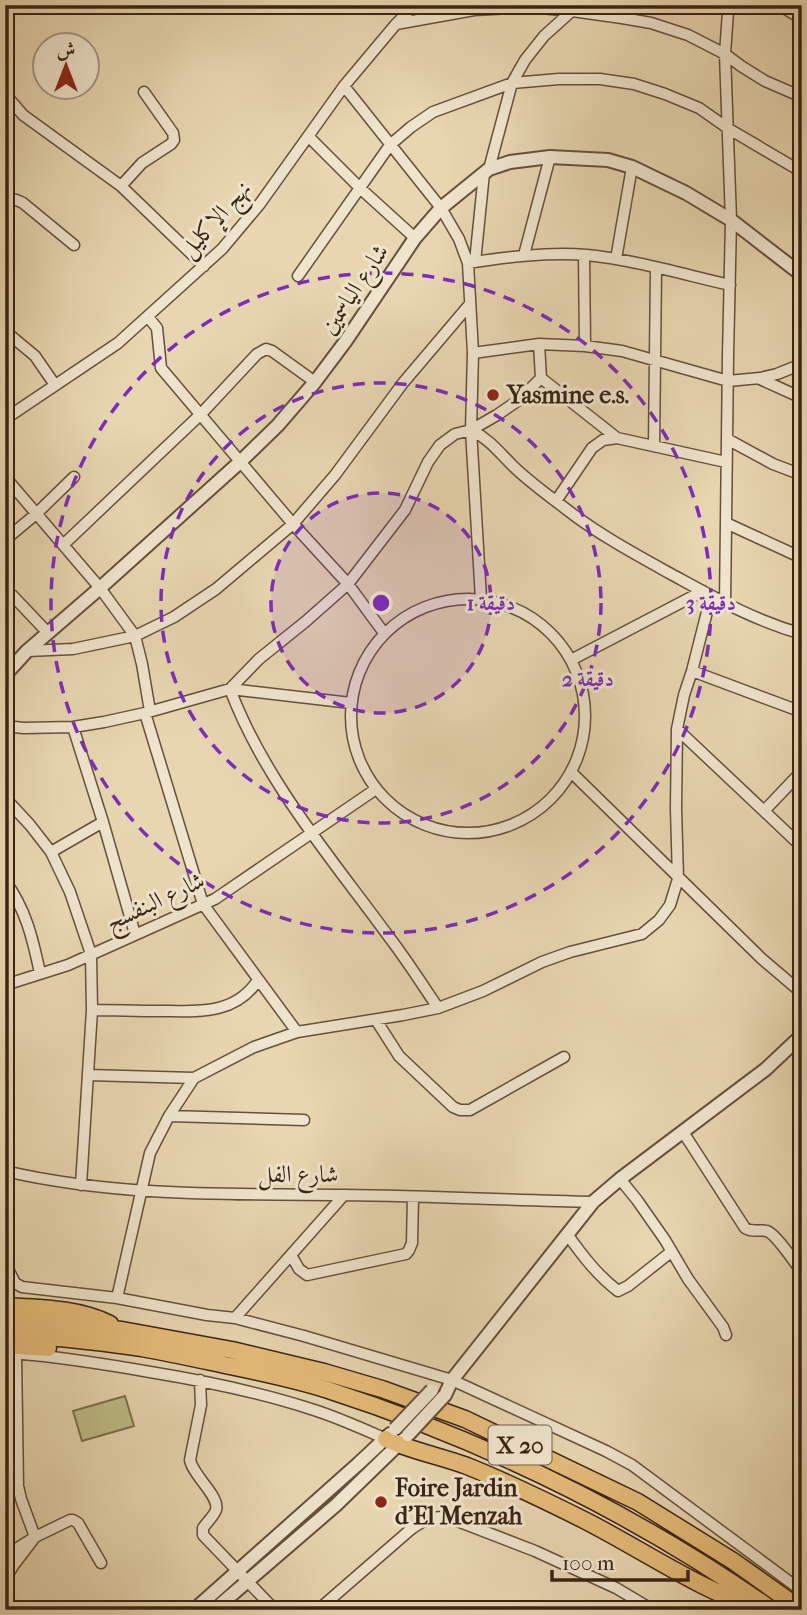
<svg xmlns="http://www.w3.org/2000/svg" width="807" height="1615" viewBox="0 0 807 1615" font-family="'IM FELL French Canon',Amiri,serif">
  <rect width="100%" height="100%" fill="#e7d6b0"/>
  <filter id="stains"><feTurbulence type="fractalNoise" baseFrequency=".00286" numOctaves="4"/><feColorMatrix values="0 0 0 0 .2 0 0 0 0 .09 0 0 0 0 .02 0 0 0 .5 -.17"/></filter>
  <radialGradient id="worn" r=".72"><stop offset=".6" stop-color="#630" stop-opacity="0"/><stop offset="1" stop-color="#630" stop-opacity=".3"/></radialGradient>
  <path fill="#bdbc86" stroke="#7c704d" stroke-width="2" d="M125,1396L134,1426L82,1441L73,1411Z"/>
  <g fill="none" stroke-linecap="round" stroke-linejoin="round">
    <g stroke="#65503b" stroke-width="13">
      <path id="minor" d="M779,5L802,19
        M396,24L474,10L530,7L572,11L622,18L651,23L688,35L725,54L741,66L765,81L802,97
        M344,86L441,208L459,239L468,263L473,353L471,430L481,599
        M5,94L23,115L121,186L204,266
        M309,137L361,189L415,238
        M489,169L512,83L525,60L544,36L575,8
        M121,186L142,163L171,144L174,140L173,133L144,92
        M5,201C11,197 17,200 23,203L74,245
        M524,255L550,157
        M584,255L585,346
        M616,259L632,167
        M475,262L484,173
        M468,263C507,257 547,252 587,255C635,260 682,274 730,285
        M298,276L390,145L411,127L433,112L512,83L559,79H600L634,84L665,94L699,108L729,129L802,172
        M148,317L157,328L161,368L293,524L348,584L384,633
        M5,331L35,356L55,385
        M539,344L541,378L617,438
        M473,353L539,344L585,346L622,351L728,381L760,378L777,374L802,364
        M760,379L802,398
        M5,419L118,343L222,249L259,205L344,86L396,24L415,5
        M471,430C489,439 498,451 512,465C528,481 548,495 566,509C598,534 635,554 671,574C715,598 753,620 802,634
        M727,439L773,464L802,475
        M654,446L656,268
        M5,477L100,588L135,636L142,664L150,711
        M556,501L592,448L603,440L617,438L726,462
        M726,523L802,558
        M5,540L36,514L74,477
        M63,545L201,414L257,354L266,349L272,351L315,382
        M12,595L48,633
        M351 716a117 117 0 1 1 234 0a117 117 0 1 1-234 0Z
        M725,605L728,356L731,220L725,54L728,12L730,5
        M27,651L73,649L135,636L174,617L216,589L293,524L335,475L403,383L470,304
        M571,660L703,591
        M692,671L802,712
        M230,689L259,659L305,622L348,584L405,510L428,462L440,445L455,434L471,430L497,415L519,400L541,378
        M145,713L203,904L297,1032
        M5,726L24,728L73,727L104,722L145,713L230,689L351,703
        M73,727L103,822L135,934
        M677,729L764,811L802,771
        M571,772L762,959L802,993
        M5,798L30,825L51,852L70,892L91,954L92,1010L81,1185
        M764,811L802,847
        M51,852L103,822
        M5,881C26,909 33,940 40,973
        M5,985L68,965L215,899L376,789
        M438,1008L483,991L542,962L570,952L642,934L659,920L670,905L678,879L676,808L677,729L684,695L692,671L711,596
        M92,1010C114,1010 136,1011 158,1011C196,1011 235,1016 258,980
        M376,1020L399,1056L453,1107L460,1110H470L564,1057
        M88,1075L194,1078
        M169,1116L304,1120
        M683,1132L745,1228C753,1233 758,1229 767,1231C776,1234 795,1263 802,1272
        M5,1171C117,1197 230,1194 344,1195C427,1196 510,1200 593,1202
        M620,1179L637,1200L665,1240L688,1279L723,1327L726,1335
        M567,1234C582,1255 597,1275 618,1291L628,1286L671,1252
        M291,1255L299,1269L307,1275L406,1254L409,1250L412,1243L413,1197
        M5,1263L15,1283L22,1287L117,1298L207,1315L235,1318L304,1336L452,1380L606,1451L632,1465L802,1591
        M117,1298L150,1153L169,1116L194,1078L254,1047L297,1032L403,1015L438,1008C422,984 406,959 389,937C332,859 264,780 230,689
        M235,1318L344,1195
        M13,1353C59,1357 105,1364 150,1372C205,1381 259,1392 311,1409C337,1417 361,1428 386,1439
        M200,1380L201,1405L190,1460C193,1476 220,1496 216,1510C214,1516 207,1522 203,1528V1535L275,1610
        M5,1556L35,1537L21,1499L18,1486L16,1353
        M5,1580L13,1566L35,1537L70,1520H73L78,1523L101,1563
        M318,1610L410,1530C422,1521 432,1516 447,1517L535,1551L616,1588L653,1610"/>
    </g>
    <g stroke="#65503b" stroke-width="16">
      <path id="tertiary" d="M5,675L27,651L100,588L240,462L278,425L315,382L345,342L415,238L441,208L489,169L510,162L550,157L608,160L632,167L686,193L731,220L802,275
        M445,1395L452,1380L593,1202L620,1179L766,1069L802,1035
        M194,1610L358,1464L390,1434
        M214,1610L336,1505L404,1439"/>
    </g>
    <g stroke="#3a2414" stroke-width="19">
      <path id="trunk" d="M5,1306C40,1308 79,1308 110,1324
        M5,1319L122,1330L232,1350L324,1372L382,1389L465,1419L638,1502L733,1561L802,1610
        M5,1333C51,1337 97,1341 142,1348C170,1353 197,1359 225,1365C259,1372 294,1379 328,1390C485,1441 637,1515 772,1610
        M5,1345L48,1348
        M386,1439C412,1451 440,1456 467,1466C507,1482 546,1501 584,1520C643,1550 698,1589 761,1610"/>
    </g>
    <use href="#minor" stroke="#efe4cc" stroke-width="10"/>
    <use href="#tertiary" stroke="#efe4cc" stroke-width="12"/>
    <use href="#trunk" stroke="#e4bb78" stroke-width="16"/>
    <g stroke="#65503b" stroke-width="16" stroke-linecap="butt">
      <path id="tertiary-bridge" d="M395,1429L432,1390
        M408,1435L445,1395"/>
    </g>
    <use href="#tertiary-bridge" stroke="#efe4cc" stroke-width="12"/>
  </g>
  <circle cx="381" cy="603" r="110" fill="#7b2cbf" fill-opacity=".12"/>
  <g fill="none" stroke="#7b2cbf" stroke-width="3.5" stroke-dasharray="12 9">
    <circle cx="381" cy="603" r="110"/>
    <circle cx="381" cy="603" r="220"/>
    <circle cx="381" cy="603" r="330"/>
  </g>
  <g fill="#8f2418" stroke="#efe4cc" stroke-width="2.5">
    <circle cx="493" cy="395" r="7"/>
    <circle cx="381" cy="1502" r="7"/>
  </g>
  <g text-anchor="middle" stroke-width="6" stroke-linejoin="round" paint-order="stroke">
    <rect fill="#efe4cc" stroke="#705e4b" stroke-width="2" x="488.5" y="1425.5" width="63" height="39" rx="5"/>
    <g font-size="23" font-weight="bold" fill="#3a2414">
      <text x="520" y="1453">X 20</text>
    </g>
    <g font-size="24" fill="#3a2414" stroke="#efe4cc">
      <text transform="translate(215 219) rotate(-48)" y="8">نهج الإكليل</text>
      <text transform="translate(354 289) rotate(-56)" y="8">شارع الياسمين</text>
      <text transform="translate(155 901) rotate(-25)" y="8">شارع البنفسج</text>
      <text x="298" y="1182">شارع الفل</text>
    </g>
    <g font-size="24" font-weight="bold" fill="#3a2414" stroke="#efe4cc" text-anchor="start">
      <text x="507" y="403">Yasmine e.s.</text>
      <text x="395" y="1496">Foire Jardin<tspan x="395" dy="28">d'El Menzah</tspan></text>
    </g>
  </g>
  <circle cx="381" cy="603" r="10" fill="#7b2cbf" stroke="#efe4cc" stroke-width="3.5"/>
  <g font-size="21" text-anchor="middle" font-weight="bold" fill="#7b2cbf" stroke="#efe4cc" stroke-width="6" stroke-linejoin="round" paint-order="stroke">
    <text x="491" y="610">1 دقيقة</text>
    <text x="711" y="610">3 دقيقة</text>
    <text x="588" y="686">2 دقيقة</text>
  </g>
  <rect width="807" height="1615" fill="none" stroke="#e7d6b0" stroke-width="28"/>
  <rect x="7" y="7" width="793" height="1601" fill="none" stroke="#3a2414" stroke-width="3.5"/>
  <rect x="14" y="14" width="779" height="1587" fill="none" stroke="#3a2414" stroke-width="2"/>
  <g transform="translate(66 66)"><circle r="33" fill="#efe4cc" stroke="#a79782" stroke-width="2"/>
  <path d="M0-5L12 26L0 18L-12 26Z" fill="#8f2418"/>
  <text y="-10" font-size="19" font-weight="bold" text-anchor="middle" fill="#3a2414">ش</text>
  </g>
  <path d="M552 1570v10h136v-10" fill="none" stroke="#3a2414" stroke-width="3.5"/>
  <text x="562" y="1570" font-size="21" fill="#3a2414" stroke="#efe4cc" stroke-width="5" paint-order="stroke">100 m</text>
  <rect width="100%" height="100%" filter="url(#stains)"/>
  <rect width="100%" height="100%" fill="url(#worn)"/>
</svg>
